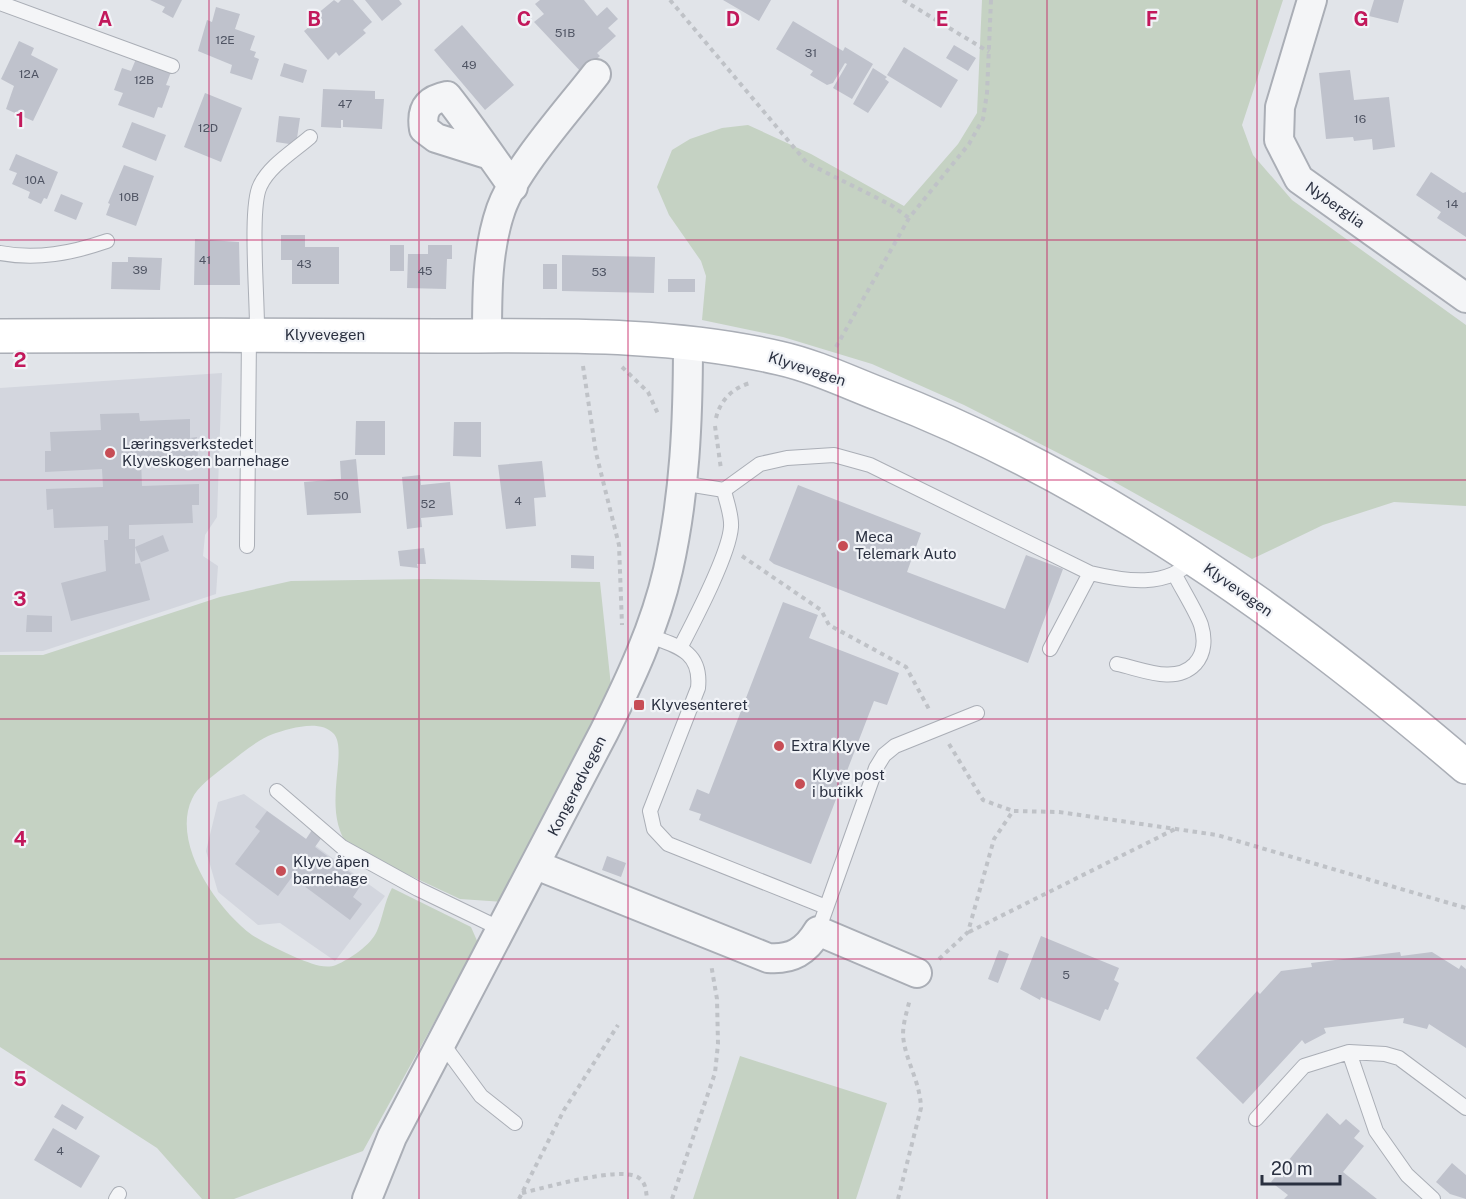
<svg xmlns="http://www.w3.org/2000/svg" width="1466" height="1199" viewBox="0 0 1466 1199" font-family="'Public Sans',sans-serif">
  <rect width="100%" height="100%" fill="#e1e4e9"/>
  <path fill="#d3d6de" d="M222,373L217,517L205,535L203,556L218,566L216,594L43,651L0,652V388Z
    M244,794L385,896L335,961L280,923L258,925L218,892L206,851L218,802Z"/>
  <path fill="#c5d2c3" d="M982,0H1283L1242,125L1253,155L1292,200L1466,325V506L1394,502L1323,525L1252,559L1111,480L964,405L872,364L783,337L702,320L706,276L701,261L669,215L657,187L672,150L690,139L722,128L748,125L811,154L904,206L958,144L977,113Z
    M428,579L600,582L611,686L504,902L460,899L349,847C320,810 349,753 334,734C320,718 288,729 273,734C255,741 239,756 224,767C214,775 197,787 192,799C171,843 217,909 252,935C266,944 282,951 297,958C308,962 324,970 336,965C350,959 371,945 377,931C383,917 384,903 392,888L471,927L478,943L363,1151L234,1199H202L157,1148L0,1047V655H43L220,597L291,581Z
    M740,1056L887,1103L856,1199H693Z"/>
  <path fill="#bfc2cc" d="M150,0H182L173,18L162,12L165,7Z
    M334,0L338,3L341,0H353L372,22L363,30L366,33L339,56L336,52L328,60L304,31L314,23L311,19Z
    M365,0H399L402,4L382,21Z
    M540,0H584L597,16L607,7L618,19L608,28L616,36L597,53L600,56L582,73L534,22L544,14L535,4Z
    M723,0H771L759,21Z
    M1374,0H1404L1398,23L1369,16Z
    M216,7L240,14L235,29L255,36L250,50L256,52L254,57L259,59L252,80L230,73L232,65L198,51L207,20L212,22Z
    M793,21L843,51L845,47L873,64L852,99L833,88L847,64L845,63L833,83L827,85L810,75L813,71L776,49Z
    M462,25L514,85L485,110L434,50Z
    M19,41L34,48L31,55L58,69L33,121L6,109L14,86L1,79Z
    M954,45L976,58L968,71L946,58Z
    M904,47L958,80L941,108L887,75Z
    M136,59L171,72L166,85L170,86L162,108L158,107L154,118L118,105L123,93L114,90L122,68L131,71Z
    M284,63L307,70L303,83L280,76Z
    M873,68L887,77L885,79L889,82L868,113L853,104Z
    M1350,70L1354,100L1389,97L1395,147L1373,150L1372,139L1354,141L1353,137L1326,139L1319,73Z
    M323,89L375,91V99H384L382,129L343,127V120H341V128L321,127Z
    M205,93L242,108L221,162L184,147Z
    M279,116L300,118L296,145L276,142Z
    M132,122L166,135L156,161L122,147Z
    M16,154L58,172L47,199L44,198L41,204L28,198L30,192L12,184L17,173L9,170Z
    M124,165L154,176L136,226L106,215L110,204L108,203Z
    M1431,172L1463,193L1466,192V237L1437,218L1441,212L1416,195Z
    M61,194L83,203L76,220L54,211Z
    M281,235H305V247H339V284H292V260H281Z
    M195,239L239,242L240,285H194Z
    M390,245H404V271H390Z
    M428,245H452V259H447L446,289L407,288L408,254H428Z
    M562,255L655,257L654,293L562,291Z
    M128,257L162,258L160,290L111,289L112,262H128Z
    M543,264H557V289H543Z
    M668,279H695V292H668Z
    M139,413L140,421L190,419V438L197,437L198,458L141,460L142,486L199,484V505H192L193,523L129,525V539H135V564L140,563L150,600L71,621L61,583L106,571L104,540H108V526L54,528L53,509L47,510L46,489L103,487L102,469L45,472V451H51L50,432L101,430L100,414Z
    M356,421H385V455H355Z
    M454,422H481V457L453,456Z
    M356,459L361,513L307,515L304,482L341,479L340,461Z
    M542,461L546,497L534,498L536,526L506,529L498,465Z
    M420,475L421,485L450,482L453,515L421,518L422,527L407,529L402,477Z
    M798,485L921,533L907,572L1005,609L1026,555L1063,569L1028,663L774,564L769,560Z
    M163,535L169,551L141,562L135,547Z
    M424,548L426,564H417L418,568L400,566L398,551Z
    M571,555L594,556V569L571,568Z
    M783,602L818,615L809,638L899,673L887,705L874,701L811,864L699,820L701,814L689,810L697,789L709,794Z
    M27,615L52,616V632H26Z
    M267,811L306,839L312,830L322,837L315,847L363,882L353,897L362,904L350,920L292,877L278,896L235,864L260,831L255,827Z
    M607,856L626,863L621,877L602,870Z
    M1041,936L1119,968L1114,980L1119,983L1108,1010L1105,1009L1100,1021L1041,997L1040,1000L1020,989Z
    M999,950L1009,954L998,983L988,979Z
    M1400,952L1401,956L1432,952L1459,969L1461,965L1466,969V1048L1429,1024L1427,1029L1403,1023L1404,1018L1324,1028L1326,1033L1305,1044L1302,1040L1243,1104L1196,1058L1257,991L1260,994L1281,971L1312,967L1311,963Z
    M62,1104L84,1117L76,1130L54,1117Z
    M1327,1113L1340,1125L1346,1119L1360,1131L1354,1138L1364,1146L1343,1172L1377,1199H1284L1288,1195L1271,1182Z
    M53,1128L100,1156L81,1188L34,1160Z
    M1452,1163L1466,1175V1199L1450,1194L1436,1182Z"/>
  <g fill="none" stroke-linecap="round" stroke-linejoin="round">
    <g stroke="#aaaeb6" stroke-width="16">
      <path id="lane" d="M0,3L172,66
        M0,253C37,260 72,253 107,241
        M257,335C258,304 249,208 260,186C269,166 294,151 310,137
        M681,483L724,490L760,464L787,458L834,455L870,465L1090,573C1124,581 1168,589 1193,559
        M247,546L249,335
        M647,635C677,646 702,651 698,688L650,811L654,829L668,844L826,907
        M680,648C694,621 729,555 731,527C732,515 726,501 724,490
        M1050,649L1090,573
        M1117,664C1142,669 1175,685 1195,664C1205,653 1205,638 1201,625C1197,613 1182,589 1175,575
        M277,791L342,847L418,889L503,930
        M818,931L876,768L884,755L895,746L977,713
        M442,1043L481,1096L515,1123
        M1349,1052L1376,1131L1407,1175L1433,1199
        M1256,1119L1304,1066L1349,1052L1385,1054L1399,1058L1466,1108
        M116,1199L119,1194"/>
    </g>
    <g stroke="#aaaeb6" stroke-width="32">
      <path id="street" d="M1312,0L1280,107L1279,140L1299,179L1466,298
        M490,155L436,138L424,129C421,110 427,100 447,96C470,125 491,156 513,187
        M487,336C487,294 487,249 501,209C515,169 569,109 596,74
        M536,865L768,958C792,960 806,951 818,931L917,973
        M367,1199L392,1137L604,732C630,680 655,627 668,570C685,495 688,420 688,343"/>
    </g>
    <g stroke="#aaaeb6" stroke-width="36">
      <path id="secondary" d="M0,336C146,335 292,335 438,336C552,336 668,332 779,358C815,366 850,383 884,396C1099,479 1292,618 1466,767"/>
    </g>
    <path stroke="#bfc2c7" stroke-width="4" stroke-dasharray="4.5 4.5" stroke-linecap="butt" d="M670,0L807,163L891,205L909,218
      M903,0L989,52
      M836,347L909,218L969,144L983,119L987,93L991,0
      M583,366L596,453L619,545L622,625
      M622,367L648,392L659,416
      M716,418C720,401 732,388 750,383
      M715,426L721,469
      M742,556L821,610L829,625L906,667L930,711
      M949,744L983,800L1013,811
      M969,932L1175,829
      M939,959L968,932L994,839L1013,811L1059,812L1217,835L1466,908
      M522,1193C544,1188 622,1165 639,1178C646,1183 646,1191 647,1199
      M519,1199L564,1110L618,1025
      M672,1199L715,1073L718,1044L717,999L711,964
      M898,1199L921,1108C920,1080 905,1061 903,1035C903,1023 907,1011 910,999"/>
    <use href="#lane" stroke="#f4f5f7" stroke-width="14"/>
    <use href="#street" stroke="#f4f5f7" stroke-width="28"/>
    <use href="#secondary" stroke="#fff" stroke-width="33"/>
  </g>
  <path fill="none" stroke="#c2185b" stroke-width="1.5" stroke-opacity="0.55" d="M209,0V1199M419,0V1199M628,0V1199M838,0V1199M1047,0V1199M1257,0V1199M0,240H1466M0,480H1466M0,719H1466M0,959H1466"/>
  <g fill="#c74d55" stroke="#f1f3f7" stroke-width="2">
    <circle cx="110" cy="453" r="6"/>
    <circle cx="843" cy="546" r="6"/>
    <rect x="633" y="699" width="12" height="12" rx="3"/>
    <circle cx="779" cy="746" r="6"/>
    <circle cx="800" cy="784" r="6"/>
    <circle cx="281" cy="871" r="6"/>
  </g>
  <g text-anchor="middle" stroke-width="4.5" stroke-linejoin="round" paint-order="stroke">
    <g font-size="12" fill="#4f5463">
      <text x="565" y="37">51B</text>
      <text x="225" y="44">12E</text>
      <text x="811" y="57">31</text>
      <text x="469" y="69">49</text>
      <text x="29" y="78">12A</text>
      <text x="144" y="84">12B</text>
      <text x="345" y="108">47</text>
      <text x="1360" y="123">16</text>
      <text x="208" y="132">12D</text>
      <text x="35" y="184">10A</text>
      <text x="129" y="201">10B</text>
      <text x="1452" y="208">14</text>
      <text x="205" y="264">41</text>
      <text x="304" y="268">43</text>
      <text x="140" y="274">39</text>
      <text x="425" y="275">45</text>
      <text x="599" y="276">53</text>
      <text x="341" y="500">50</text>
      <text x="518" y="505">4</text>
      <text x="428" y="508">52</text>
      <text x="1066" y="979">5</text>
      <text x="60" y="1155">4</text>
    </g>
    <g font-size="15" fill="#2a3040" stroke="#f1f3f7">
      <text transform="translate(1335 205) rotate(35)" y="5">Nyberglia</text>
      <text x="325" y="340">Klyvevegen</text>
      <text transform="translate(807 369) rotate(18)" y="5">Klyvevegen</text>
      <text transform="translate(1238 590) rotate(35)" y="5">Klyvevegen</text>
      <text transform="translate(577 786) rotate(-63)" y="5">Kongerødvegen</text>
    </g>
    <g font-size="15" fill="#2a3040" stroke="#f1f3f7" text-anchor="start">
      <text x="122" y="449">Læringsverkstedet<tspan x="122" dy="17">Klyveskogen barnehage</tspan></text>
      <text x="855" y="542">Meca<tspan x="855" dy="17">Telemark Auto</tspan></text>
      <text x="651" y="710">Klyvesenteret</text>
      <text x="791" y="751">Extra Klyve</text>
      <text x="812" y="780">Klyve post<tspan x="812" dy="17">i butikk</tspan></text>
      <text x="293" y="867">Klyve åpen<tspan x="293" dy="17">barnehage</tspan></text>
    </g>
  </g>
  <g font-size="20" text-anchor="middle" font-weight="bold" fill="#c2185b" stroke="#f1f3f7" stroke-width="4.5" stroke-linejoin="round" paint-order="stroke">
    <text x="105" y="26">A</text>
    <text x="314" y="26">B</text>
    <text x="524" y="26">C</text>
    <text x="733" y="26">D</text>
    <text x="942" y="26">E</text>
    <text x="1152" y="26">F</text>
    <text x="1361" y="26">G</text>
    <text x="20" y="127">1</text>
    <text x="20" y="367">2</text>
    <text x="20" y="606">3</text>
    <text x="20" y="846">4</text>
    <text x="20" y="1086">5</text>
  </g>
  <path d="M1262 1175v9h78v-9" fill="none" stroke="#2a3040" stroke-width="3"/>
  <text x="1271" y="1175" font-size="18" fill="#2a3040" stroke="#f1f3f7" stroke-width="4.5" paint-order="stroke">20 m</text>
</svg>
